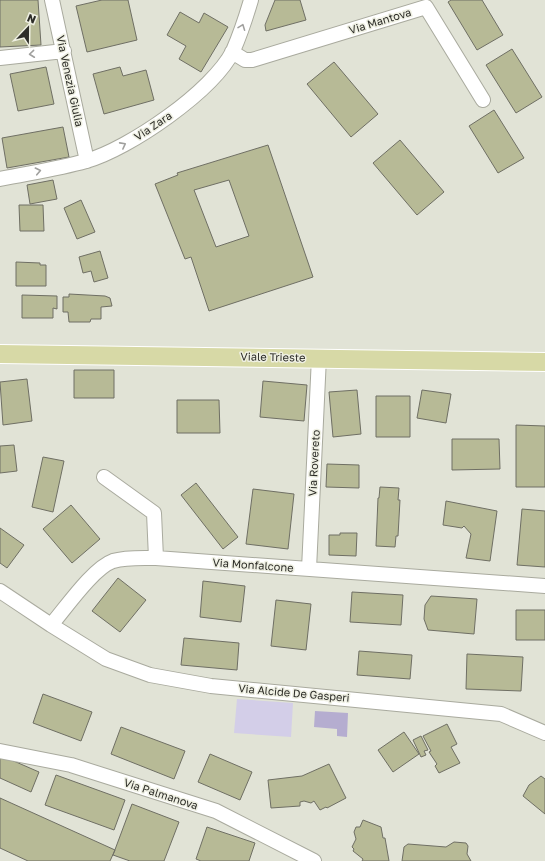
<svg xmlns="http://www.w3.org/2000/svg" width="545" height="861" viewBox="0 0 545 861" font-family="'Golos Text',sans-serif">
  <rect width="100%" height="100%" fill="#e1e3d6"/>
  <path fill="#d3cee8" d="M237,699L293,703L291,737L234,733Z"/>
  <path fill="#b5add0" d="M315,711L348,713L347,737L337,736V729L314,727Z"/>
  <path fill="#b7ba96" stroke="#6f6f64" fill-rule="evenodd" d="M0,0H38L41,45L0,47Z
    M102,0H128L137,40L87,52L76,6Z
    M275,0H300L306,20L266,31L265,25Z
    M451,0H482L503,35L477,50L448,2Z
    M180,12L199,23L204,13L228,27L201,72L179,59L186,46L167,35Z
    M512,49L542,97L516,113L486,65Z
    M334,62L378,114L351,137L307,84Z
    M46,67L54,104L18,111L10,74Z
    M120,67L123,76L146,70L154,100L104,114L93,74Z
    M494,110L524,158L498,173L469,126Z
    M63,127L69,157L7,168L2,138Z
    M400,140L444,192L417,215L373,163Z
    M268,145L313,277L209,311L191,257L185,259L155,184L178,175L177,173ZM229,180L249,236L216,247L194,190Z
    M53,180L57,199L30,204L27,185Z
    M81,200L95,232L77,239L64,208Z
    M19,205H43L44,231H20Z
    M100,251L108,278L94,282L91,271L83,273L79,257Z
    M16,262L40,263V265H46V286H16Z
    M69,294L105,296L110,298L112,306L101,307V319H91L90,322H69L68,312H63V297H69Z
    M22,295L57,296V309L53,308V318H22Z
    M74,370H114V398H74Z
    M27,379L32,421L3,425L0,382Z
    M263,381L307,385L304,421L260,417Z
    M357,390L361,434L333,437L329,392Z
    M422,390L451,394L446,423L417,418Z
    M376,396H410V437H376Z
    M177,400H219L220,433H177Z
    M516,425L545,426V487H516Z
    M452,439H499L500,469L452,470Z
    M14,445L17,471L0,473V446Z
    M43,457L64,461L53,512L32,507Z
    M327,464L359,465V488L326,487Z
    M196,483L238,537L223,549L181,495Z
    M380,487L399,488L398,500H400L398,536H396L395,547L376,546L378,498H379Z
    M253,489L294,494L288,549L246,544Z
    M446,501L497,511L490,561L466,558L471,534L464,526L462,528L443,525Z
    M71,505L100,539L72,563L43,529Z
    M522,509L545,511V567L517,565Z
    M0,528L24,545L7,568L0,563Z
    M340,533H357L356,556L329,555V535H340Z
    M118,578L146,600L120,632L92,611Z
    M203,581L245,586L241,622L200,617Z
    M352,592L403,595L401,625L350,622Z
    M431,596L477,599L474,634L428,630L424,619L425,605Z
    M276,600L311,604L306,650L271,646Z
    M516,610H545V640H516Z
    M184,638L239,643L237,670L181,665Z
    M359,651L412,655L410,679L357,675Z
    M467,654L523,657L521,691L466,689Z
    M43,694L92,712L81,741L33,723Z
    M447,724L457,744L451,747L460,763L439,773L435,766L437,764L429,752L431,751L423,736Z
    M121,727L185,751L174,779L111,754Z
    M404,732L419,754L393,772L378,750Z
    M421,736L428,750L424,751L426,755L421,757L413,740Z
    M210,754L252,772L240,800L198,782Z
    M0,755L39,772L31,792L0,778Z
    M329,764L346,798L327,808L326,807L320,810L314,801L311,803L304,801L300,802V806L271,808L268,780L302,776Z
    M56,775L125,800L114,830L45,805Z
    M541,776L545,779V814L523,796L529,785Z
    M0,798L115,850L110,861H28L0,848Z
    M132,804L179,822L164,861H130L113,855Z
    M363,820L381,827L383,838H385L389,861H362L363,859L353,851L354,849L352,847L356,839L354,832L356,827H360Z
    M207,827L255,843L249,861H201L196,859Z
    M454,842L466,843L468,846L467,854L471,861H402L404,847L408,844L446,847Z"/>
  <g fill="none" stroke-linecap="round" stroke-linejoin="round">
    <g stroke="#a9aa9e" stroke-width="16">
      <path id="minor" d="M52,0L87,161
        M232,52L245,60H252L426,7L483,100
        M0,58L64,51
        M0,179C29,173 58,169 86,161C129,149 213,91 233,51C240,35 246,17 251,0
        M104,477L154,513L156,558
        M309,569L319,357
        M0,591L51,625C65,609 93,568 113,561C126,557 142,558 156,558L545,586
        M51,625L106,659L150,675L211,686L501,714L545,733
        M0,751L71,765L216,811L314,861"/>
    </g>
    <g stroke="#fff" stroke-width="20">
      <path id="major" d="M0,354L545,362"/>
    </g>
    <use href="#minor" stroke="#fff" stroke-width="14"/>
    <use href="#major" stroke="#d7d9a6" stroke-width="18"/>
  </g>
  <defs><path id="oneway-chevron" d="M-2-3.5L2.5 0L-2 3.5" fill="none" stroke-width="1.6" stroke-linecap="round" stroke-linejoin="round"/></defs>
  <g stroke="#a0a09e">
    <use href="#oneway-chevron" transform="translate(242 27) rotate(-69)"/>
    <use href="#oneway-chevron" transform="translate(32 54) rotate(174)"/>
    <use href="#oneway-chevron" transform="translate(123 145) rotate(-28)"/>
    <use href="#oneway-chevron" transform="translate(38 171) rotate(-12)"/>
  </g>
  <g text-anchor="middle" stroke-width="3" stroke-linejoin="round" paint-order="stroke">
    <g font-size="11" fill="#2d2d28" stroke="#eff0e3">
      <text transform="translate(380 21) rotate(-17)" y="4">Via Mantova</text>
      <text transform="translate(70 81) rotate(78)" y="4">Via Venezia Giulia</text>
      <text transform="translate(153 126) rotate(-34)" y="4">Via Zara</text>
      <text transform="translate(273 357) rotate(1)" y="4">Viale Trieste</text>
      <text transform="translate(314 463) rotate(-87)" y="4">Via Rovereto</text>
      <text transform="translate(253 565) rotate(4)" y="4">Via Monfalcone</text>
      <text transform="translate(294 693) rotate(5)" y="4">Via Alcide De Gasperi</text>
      <text transform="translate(161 794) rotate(18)" y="4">Via Palmanova</text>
    </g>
  </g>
  <g transform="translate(28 28) rotate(22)" stroke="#eff0e3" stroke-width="3" paint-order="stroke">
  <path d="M0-3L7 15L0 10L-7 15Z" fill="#2d2d28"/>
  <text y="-6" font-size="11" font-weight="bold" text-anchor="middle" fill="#2d2d28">N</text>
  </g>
</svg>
